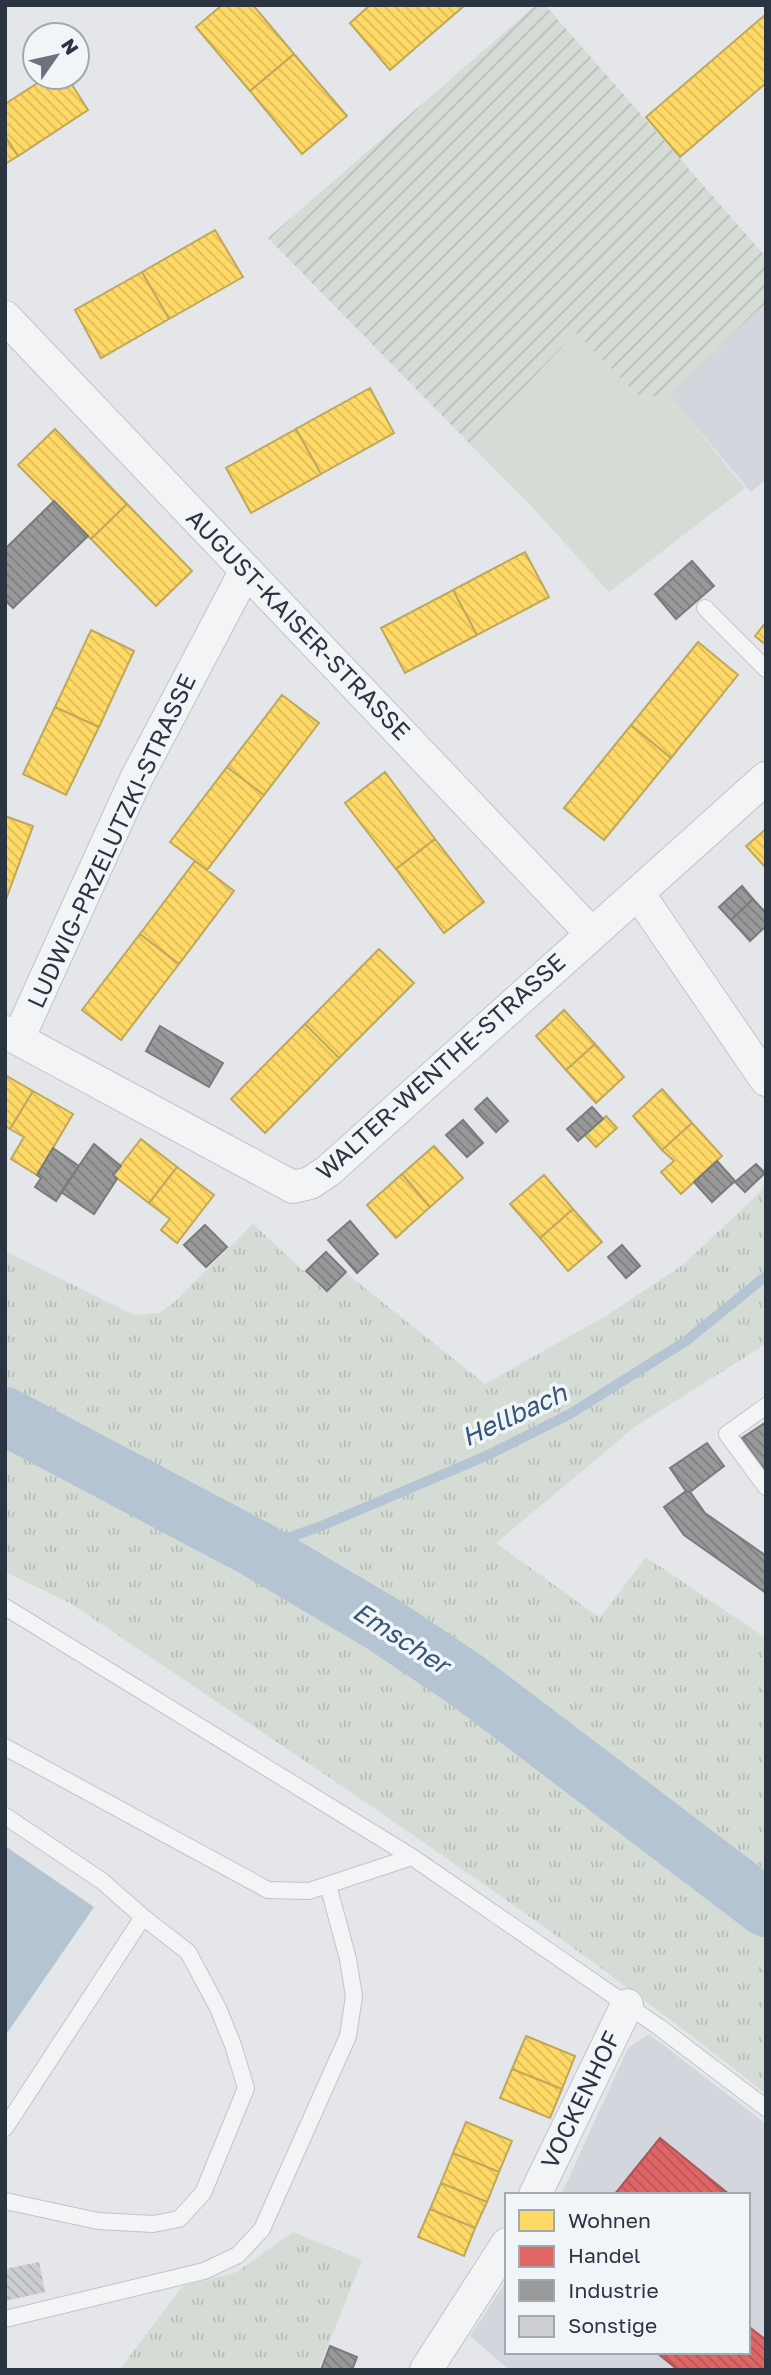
<svg xmlns="http://www.w3.org/2000/svg" width="771" height="2375" viewBox="0 0 771 2375" font-family="'Golos Text',sans-serif">
  <defs>
    <pattern id="grass-tufts" width="24" height="20" patternUnits="userSpaceOnUse" patternTransform="scale(1.75)"><rect width="24" height="20" fill="#d5dcd5"/><path d="M3 7l-1-3M5 7V3M7 7l1-3M15 17l-1-3M17 17v-4M19 17l1-3" fill="none" stroke="#b7bdb8"/></pattern>
    <pattern id="garden-furrows" width="10" height="10" patternUnits="userSpaceOnUse" patternTransform="scale(1.75)"><rect width="10" height="10" fill="#d5dcd5"/><path d="M-1 1l2-2M0 10L10 0M9 11l2-2" fill="none" stroke="#b7bdb8"/></pattern>
    <pattern id="homes-back-hatch" width="6" height="6" patternUnits="userSpaceOnUse" patternTransform="scale(1.75)"><rect width="6" height="6" fill="#ffd966"/><path d="M-1 5l2 2M0 0l6 6M5-1l2 2" fill="none" stroke="#dbbb5a"/></pattern>
    <pattern id="shops-back-hatch" width="6" height="6" patternUnits="userSpaceOnUse" patternTransform="scale(1.75)"><rect width="6" height="6" fill="#e06666"/><path d="M-1 5l2 2M0 0l6 6M5-1l2 2" fill="none" stroke="#b65556"/></pattern>
    <pattern id="industry-back-hatch" width="6" height="6" patternUnits="userSpaceOnUse" patternTransform="scale(1.75)"><rect width="6" height="6" fill="#999"/><path d="M-1 5l2 2M0 0l6 6M5-1l2 2" fill="none" stroke="#7d7e7e"/></pattern>
    <pattern id="building-back-hatch" width="6" height="6" patternUnits="userSpaceOnUse" patternTransform="scale(1.75)"><rect width="6" height="6" fill="#ccced1"/><path d="M-1 5l2 2M0 0l6 6M5-1l2 2" fill="none" stroke="#afb2b5"/></pattern>
  </defs>
  <rect width="100%" height="100%" fill="#e4e6e9"/>
  <path fill="#d3d6dc" d="M766,303V479L751,492L668,394Z
    M649,2034L766,2124V2370H509L470,2336L507,2280V2352H748V2195H561L628,2048Z"/>
  <path fill="url(#grass-tufts)" d="M766,1182V1344L636,1426L496,1543L600,1618L646,1557L766,1638V2094C544,1917 305,1762 70,1603L5,1572V1251L134,1315L159,1313L173,1303L253,1224L326,1292L346,1273L485,1384L609,1314L684,1264L759,1193Z
    M293,2232L362,2260L318,2370H119L183,2286L237,2272Z"/>
  <path fill="#d5dcd5" d="M577,333L641,398L668,394L745,488L609,592L533,508L470,444Z"/>
  <path fill="url(#garden-furrows)" d="M536,5H545L766,257V303L668,394L641,398L576,333L470,444L268,238Z"/>
  <path fill="#b4c4d3" d="M5,1846L94,1907L5,2036Z"/>
  <path fill="url(#homes-back-hatch)" stroke="#bfa85b" stroke-width="2" d="M222,5H253L294,54L250,91L196,27Z
    M370,5H465L390,70L350,23Z
    M766,14V83L680,157L646,117Z
    M294,54L347,116L302,154L250,91Z
    M47,77H67L88,110L18,156L5,136V104Z
    M5,136L18,156L5,164Z
    M215,230L243,277L169,319L142,272Z
    M142,272L169,319L101,358L75,310Z
    M370,388L394,433L321,474L296,429Z
    M55,429L127,504L91,539L18,465Z
    M296,429L321,474L251,513L226,468Z
    M127,504L192,571L156,606L91,539Z
    M525,552L549,597L477,635L453,590Z
    M453,590L477,635L405,673L381,628Z
    M766,622V645L755,636Z
    M91,630L134,651L99,727L55,707Z
    M698,642L738,675L671,758L631,725Z
    M282,695L319,723L264,795L227,767Z
    M55,707L99,727L66,795L23,774Z
    M631,725L671,758L604,840L564,808Z
    M227,767L264,795L207,870L170,842Z
    M385,772L435,839L396,869L345,803Z
    M5,816L33,826L5,902Z
    M766,829V868L746,846Z
    M435,839L484,902L444,933L396,869Z
    M195,861L234,891L179,964L140,934Z
    M140,934L179,964L121,1040L82,1010Z
    M379,949L414,983L339,1058L305,1024Z
    M564,1010L595,1044L566,1070L536,1036Z
    M305,1024L339,1058L265,1133L231,1099Z
    M595,1044L624,1077L596,1103L566,1070Z
    M5,1075L33,1091L10,1129L5,1126Z
    M662,1089L692,1123L662,1150L633,1116Z
    M33,1091L73,1114L37,1175L11,1159L24,1137L10,1129Z
    M606,1116L617,1128L596,1147L585,1135Z
    M692,1123L722,1156L681,1194L661,1172L674,1161L662,1150Z
    M141,1139L177,1167L149,1203L113,1175Z
    M434,1146L463,1178L430,1207L402,1174Z
    M177,1167L214,1195L177,1243L161,1230L170,1219L149,1203Z
    M402,1174L430,1207L396,1238L367,1205Z
    M544,1175L573,1209L540,1238L510,1204Z
    M573,1209L602,1242L568,1271L540,1238Z
    M526,2036L575,2056L562,2089L512,2069Z
    M512,2069L562,2089L550,2118L500,2098Z
    M466,2122L512,2141L499,2172L453,2153Z
    M453,2153L499,2172L487,2202L441,2183Z
    M441,2183L487,2202L475,2228L430,2209Z
    M430,2209L475,2228L464,2256L418,2237Z"/>
  <path fill="url(#shops-back-hatch)" stroke="#aa575b" stroke-width="2" d="M660,2138L730,2195H614Z
    M748,2326L766,2340V2370H678L656,2352H748Z"/>
  <path fill="url(#industry-back-hatch)" stroke="#787b7f" stroke-width="2" d="M54,501L88,536L13,608L5,600V549Z
    M692,561L714,586L676,619L655,594Z
    M742,886L753,899L731,920L719,907Z
    M753,899L766,913V926L750,941L731,920Z
    M160,1026L223,1063L209,1087L146,1051Z
    M487,1098L508,1121L496,1132L475,1109Z
    M592,1107L603,1119L578,1141L567,1129Z
    M463,1120L483,1143L467,1157L446,1135Z
    M94,1144L121,1166L113,1175L117,1179L94,1214L61,1192Z
    M53,1148L79,1166L56,1201L35,1187L41,1178L37,1175Z
    M717,1161L735,1181L712,1202L694,1182Z
    M756,1164L765,1173L745,1192L735,1182Z
    M350,1221L378,1254L357,1273L328,1240Z
    M205,1225L227,1247L206,1267L184,1245Z
    M622,1245L640,1266L626,1278L608,1257Z
    M326,1252L346,1272L327,1291L306,1271Z
    M766,1422V1472L742,1438Z
    M707,1443L724,1466L690,1492L686,1491L670,1468Z
    M686,1491L690,1492L705,1513L766,1556V1593L684,1535L664,1507Z
    M330,2346L357,2357L352,2370H321Z"/>
  <g fill="none" stroke-linecap="round" stroke-linejoin="round">
    <path stroke="#b4c4d3" stroke-width="10" d="M256,1549L319,1527L486,1456L570,1414L686,1341L766,1276"/>
    <path stroke="#b4c4d3" stroke-width="58" d="M5,1416L256,1549L381,1623L466,1680L766,1908"/>
  </g>
  <path fill="url(#building-back-hatch)" d="M39,2262L45,2292L5,2301V2269Z"/>
  <g fill="none" stroke-linecap="round" stroke-linejoin="round">
    <g stroke="#c2c4c7" stroke-width="18">
      <path id="lane" d="M705,608L766,669
        M766,1406L727,1434L766,1487
        M5,1607L412,1857L659,2027L766,2108
        M5,1747L268,1890L309,1891L412,1857
        M5,1816L102,1881L143,1917L188,1952L218,2008L233,2045L246,2088L203,2193L179,2219L153,2224L98,2221L5,2201
        M5,2128L143,1917
        M5,2319L204,2271L238,2255L262,2229L348,2036L354,1996L348,1959L328,1885"/>
    </g>
    <g stroke="#c2c4c7" stroke-width="34">
      <path id="street" d="M5,317L591,933
        M638,893L766,1080
        M5,1032L293,1187L310,1183L328,1171L766,778
        M18,1039L136,779L246,570
        M535,2195L627,2005
        M426,2370L507,2244"/>
    </g>
    <use href="#lane" stroke="#f3f4f6" stroke-width="16"/>
    <use href="#street" stroke="#f3f4f6" stroke-width="32"/>
  </g>
  <g text-anchor="middle" stroke-width="7" stroke-linejoin="round" paint-order="stroke">
    <g font-size="24" fill="#2b3542" stroke="#f2f5f8">
      <text transform="translate(298 625) rotate(46)" y="8">AUGUST-KAISER-STRASSE</text>
      <text transform="translate(112 841) rotate(-65)" y="8">LUDWIG-PRZELUTZKI-STRASSE</text>
      <text transform="translate(441 1067) rotate(-42)" y="8">WALTER-WENTHE-STRASSE</text>
      <text transform="translate(581 2100) rotate(-64)" y="8">VOCKENHOF</text>
    </g>
    <g font-size="26" font-style="italic" fill="#365775" stroke="#f2f5f8">
      <text transform="translate(514 1415) rotate(-25)" y="9">Hellbach</text>
      <text transform="translate(401 1638) rotate(33)" y="9">Emscher</text>
    </g>
  </g>
  <rect width="771" height="2375" fill="none" stroke="#2b3542" stroke-width="14"/>
  <rect x="505" y="2193" width="245" height="161" fill="#f2f5f8" stroke="#a2a8af" stroke-width="2"/>
  <rect x="519" y="2210" width="35" height="21" fill="#ffd966" stroke="#a2a8af" stroke-width="2"/>
  <text x="568" y="2228" font-size="21" fill="#2b3542">Wohnen</text>
  <rect x="519" y="2246" width="35" height="21" fill="#e06666" stroke="#a2a8af" stroke-width="2"/>
  <text x="568" y="2263" font-size="21" fill="#2b3542">Handel</text>
  <rect x="519" y="2280" width="35" height="21" fill="#999999" stroke="#a2a8af" stroke-width="2"/>
  <text x="568" y="2298" font-size="21" fill="#2b3542">Industrie</text>
  <rect x="519" y="2316" width="35" height="21" fill="#ccced1" stroke="#a2a8af" stroke-width="2"/>
  <text x="568" y="2333" font-size="21" fill="#2b3542">Sonstige</text>
  <g transform="translate(56 56) rotate(56)"><circle r="33" fill="#f2f5f8" stroke="#a2a8af" stroke-width="2"/>
  <path d="M0-5L12 26L0 18L-12 26Z" fill="#6c737c"/>
  <text y="-10" font-size="19" font-weight="bold" text-anchor="middle" fill="#2b3542">N</text>
  </g>
</svg>
